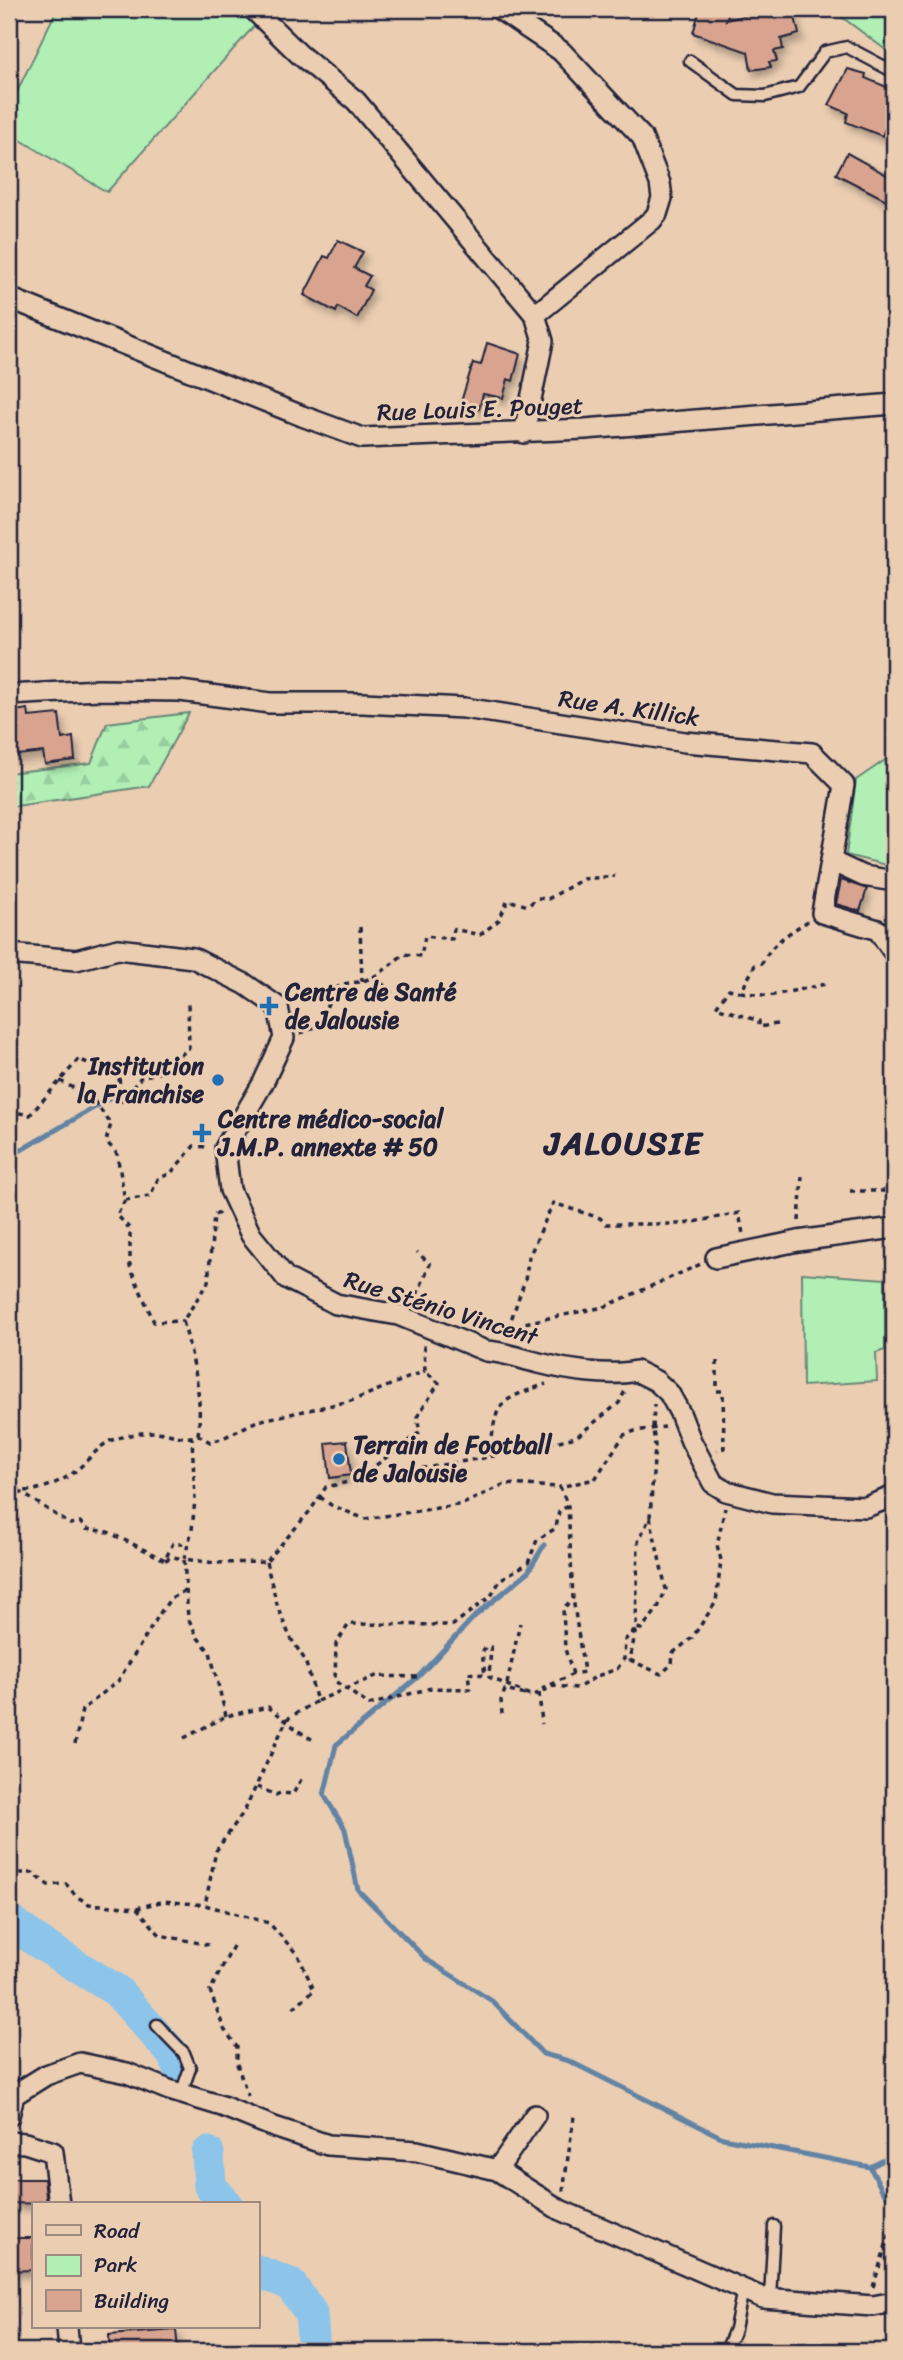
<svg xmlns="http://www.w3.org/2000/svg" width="903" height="2360" viewBox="0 0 903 2360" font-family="Sriracha,sans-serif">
  <defs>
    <pattern id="forest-firs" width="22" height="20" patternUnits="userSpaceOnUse" patternTransform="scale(1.75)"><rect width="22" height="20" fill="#b1efb5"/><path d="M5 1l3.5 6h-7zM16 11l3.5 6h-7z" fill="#98cd9d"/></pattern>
    <filter id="shadow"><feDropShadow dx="3.5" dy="6" stdDeviation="3.5" flood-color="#0004"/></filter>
  </defs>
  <rect width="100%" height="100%" fill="#ebceb2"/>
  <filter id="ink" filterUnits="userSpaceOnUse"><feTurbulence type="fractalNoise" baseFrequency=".0143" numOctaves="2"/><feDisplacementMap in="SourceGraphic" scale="14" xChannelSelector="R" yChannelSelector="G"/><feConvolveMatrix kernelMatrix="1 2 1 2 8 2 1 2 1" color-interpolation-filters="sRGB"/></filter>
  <g filter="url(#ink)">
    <path fill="#b1efb5" stroke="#6a8878" stroke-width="2" d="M57,9H269L107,192L9,133V108Z
      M831,9H894V56Z
      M894,754V867L846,855L856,780Z
      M802,1273L885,1279V1350L876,1353L877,1381L803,1386Z"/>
    <path fill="url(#forest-firs)" stroke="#6a8878" stroke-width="2" d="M189,713L149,786L9,807V773L91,763L107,723Z"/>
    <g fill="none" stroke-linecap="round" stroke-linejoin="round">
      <path stroke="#6283a4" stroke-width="5" d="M9,1157L121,1092
        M544,1545L528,1572L475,1616L418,1677L336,1745L324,1795L345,1829L358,1890L426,1959L492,2001L543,2054L569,2061L723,2138L870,2167
        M894,2155L870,2167L882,2190L894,2204"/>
      <path stroke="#8cc4ea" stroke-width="33" d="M9,1920L38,1942L117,1991L173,2054L178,2066
        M208,2153L210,2186L226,2204
        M257,2271L290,2284L311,2313L314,2351"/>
    </g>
    <path fill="#d9a48f" stroke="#22223b" stroke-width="2" filter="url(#shadow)" d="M700,9H730L726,20L772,9H793L799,34L781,39L783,49L774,51L777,61L769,62L771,67L751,70L748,52L693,33Z
      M848,69L866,74L865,78L894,90L890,101L894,103V106L882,136L846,122L848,113L829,105Z
      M847,153L894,179V204L836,174Z
      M338,240L363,252L354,268L370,276L364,286L371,290L357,318L338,307L336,312L304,295L324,256L329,258Z
      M487,343L520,354L513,381L508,379L503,398L483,394L479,409L460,405L473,363L481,365Z
      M28,709L29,717L59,714L62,739L73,737L75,760L45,764L43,752L9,756V712Z
      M841,880L867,889L860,911L836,904Z
      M347,1441L351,1475L330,1478L326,1443Z
      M9,2179H44L47,2204L9,2203Z
      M9,2238H33V2270L9,2271Z
      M176,2330L178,2351H110L109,2335Z"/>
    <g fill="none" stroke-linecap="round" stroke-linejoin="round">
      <g stroke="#22223b" stroke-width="15">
        <path id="service" d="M690,61L737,95L765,96L799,87L825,52L847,47L894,72
          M157,2025L184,2053L190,2068L181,2094
          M770,2298L774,2226
          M726,2351L735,2329L743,2289"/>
      </g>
      <g stroke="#22223b" stroke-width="24">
        <path id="minor" d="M253,9L299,54L356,101L535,315L543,341L524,433
          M499,9L561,51L642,137L660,183L662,198L657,214L652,220L535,315
          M9,298L302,416L362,438L585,429L894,404
          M9,695L98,690L180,691L270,703H363L464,708L685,742L812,753L844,785L822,913L878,930L894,953
          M831,861L863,876L894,881
          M9,954L76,960L118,949L193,958L245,984L278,1007L284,1038L263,1083L225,1148L230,1190L251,1235L286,1278L336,1304L398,1315L486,1351C505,1352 521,1359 539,1363C566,1370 609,1377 636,1371L656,1381L669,1393L680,1413L691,1441L713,1483L726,1491L772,1503L866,1507L894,1496
          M716,1258L798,1241L894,1228
          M9,2116L14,2095L46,2075L80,2063L127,2073L169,2090L222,2106L274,2127L328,2145L417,2151L497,2170L560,2210L763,2298L873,2306L894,2302
          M9,2142L25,2143L53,2152L59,2204
          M497,2170L535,2115
          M67,2327L69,2351"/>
      </g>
      <path stroke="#22223b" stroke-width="3.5" stroke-dasharray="5 5" stroke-linecap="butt" d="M360,927L362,981
        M374,976L394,995
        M741,992L769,996L826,984
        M777,1024L759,1027V1021L716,1007L729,989L741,992L755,965L762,963C772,943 789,933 808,921
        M300,1033C333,1025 320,1006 336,989C343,981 354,984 363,981C382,975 389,965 404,954L421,956L425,936L452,939L454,929L480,935L499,920L508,900L528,906L537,898L548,899L583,879L615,876
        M60,1081L91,1097L111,1124L106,1141L117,1154L125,1200L117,1215L130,1229V1267L154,1322L183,1321
        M9,1111L30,1115L79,1059L119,1078L122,1101L141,1077L161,1072L189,1048L188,1002
        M850,1191H894
        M125,1200L150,1196L158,1179L171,1173L194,1146L209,1147
        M799,1221L802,1176
        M413,1304L430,1264L417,1252
        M505,1337L525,1280L529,1257L553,1203L600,1218L606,1224H684L739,1213L743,1234
        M512,1337L524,1323L604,1307L701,1264
        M717,1361V1391H723L724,1448L717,1450
        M198,1435C203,1395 193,1360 183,1321L208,1282L214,1215L223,1212
        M490,1456C496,1402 494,1402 546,1384
        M363,1475L395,1477L413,1470L489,1457L576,1437L619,1403L625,1391
        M9,1481C18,1501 53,1485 67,1477C83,1468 93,1451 108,1442C116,1437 147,1431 156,1432C170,1433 185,1441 198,1435L210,1442L221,1439L257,1421L351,1401L425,1371
        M19,1491L70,1524L80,1522L86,1529L108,1532L165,1560L173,1543L188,1545
        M320,1497L331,1505L365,1519L463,1504L505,1484L559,1487
        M568,1506L559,1511L556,1528L537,1540L528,1563L501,1579L491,1596L453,1625L349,1624L336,1644L335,1681L369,1705L431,1688L470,1689L468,1673L485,1675L482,1653L486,1647H491L489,1677L532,1696L554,1686L578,1688L597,1676L617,1669L624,1659L625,1640L636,1628L630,1660L661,1674L672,1664L673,1653L692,1638L716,1602L721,1560L717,1545L725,1508
        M650,1517L666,1589L657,1610L641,1629L636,1628L638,1542L650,1517L655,1446L653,1429L654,1404
        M165,1560L173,1557L184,1559L192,1530L195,1499L192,1438
        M266,1562L278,1608L290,1637L305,1660L317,1701L287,1719L245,1810L216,1851L205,1905L269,1923L298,1955L314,1990L292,2009
        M573,1674L565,1649L563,1609L573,1598L568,1506L560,1487L595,1479L624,1435L635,1431L665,1427
        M507,1684L520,1623
        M542,1689L573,1674L584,1672L573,1598
        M539,1693L542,1724
        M317,1701L376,1676L418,1677
        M502,1714L501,1700L505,1690L530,1696
        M226,1716L210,1652L198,1638L188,1618L184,1559L215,1563L266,1562L310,1511L326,1487L353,1481L363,1475L420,1432L417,1417L439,1383L425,1371L424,1345
        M184,1738L226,1716L268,1707C286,1719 296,1732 316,1741
        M75,1744L82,1710L118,1681L162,1610L171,1598L186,1590
        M257,1787L276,1795L280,1793L293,1794L303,1776
        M9,1873H33L48,1885L66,1884L76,1896L89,1904L137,1908L164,1901L205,1905
        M137,1908L160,1935L209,1945
        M233,1946L210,1991L224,2029L237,2047V2064L248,2096
        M563,2191L574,2116
        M873,2287L892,2226"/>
      <use href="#service" stroke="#ebceb2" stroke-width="10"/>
      <use href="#minor" stroke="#ebceb2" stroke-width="19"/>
    </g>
  </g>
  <g fill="#1f6fb2" stroke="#ebceb2" stroke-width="2.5">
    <path d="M265.5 995.5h7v7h7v7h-7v7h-7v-7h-7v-7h7z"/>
    <circle cx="218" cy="1080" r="7"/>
    <path d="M198.5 1122.5h7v7h7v7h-7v7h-7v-7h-7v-7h7z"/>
    <circle cx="339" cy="1459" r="7"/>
  </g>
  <g text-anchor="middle" stroke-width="6" stroke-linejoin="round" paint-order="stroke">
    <g font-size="24" fill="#22223b" stroke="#ebceb2">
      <text transform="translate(480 409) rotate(-2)" y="8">Rue Louis E. Pouget</text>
      <text transform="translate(629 708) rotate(8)" y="8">Rue A. Killick</text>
      <text transform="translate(441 1308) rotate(17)" y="8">Rue Sténio Vincent</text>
    </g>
    <g font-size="24" font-weight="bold" fill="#22223b" stroke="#ebceb2" text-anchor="start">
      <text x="285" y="1000">Centre de Santé<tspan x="285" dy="28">de Jalousie</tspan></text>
      <text x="204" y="1074" text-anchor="end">Institution<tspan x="204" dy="28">la Franchise</tspan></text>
      <text x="218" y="1127">Centre médico-social<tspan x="218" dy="28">J.M.P. annexte # 50</tspan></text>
      <text x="353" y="1453">Terrain de Football<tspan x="353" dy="28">de Jalousie</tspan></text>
    </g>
    <g font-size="32" font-weight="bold" letter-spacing="2" fill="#22223b" stroke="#ebceb2">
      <text x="624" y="1154">JALOUSIE</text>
    </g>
  </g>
  <rect width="903" height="2360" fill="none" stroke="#ebceb2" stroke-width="35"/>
  <rect x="18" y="18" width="868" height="2325" fill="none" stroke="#22223b" stroke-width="2.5" filter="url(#ink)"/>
  <rect x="32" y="2202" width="228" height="126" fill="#ebceb2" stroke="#9b8982" stroke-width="2"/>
  <rect x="46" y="2225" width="35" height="10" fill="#ebceb2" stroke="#9b8982" stroke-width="2"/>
  <text x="94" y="2238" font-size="21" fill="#22223b">Road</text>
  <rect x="46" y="2255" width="35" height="21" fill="#b1efb5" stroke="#9b8982" stroke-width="2"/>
  <text x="94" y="2272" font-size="21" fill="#22223b">Park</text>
  <rect x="46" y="2290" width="35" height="21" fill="#d9a48f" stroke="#9b8982" stroke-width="2"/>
  <text x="94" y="2308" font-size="21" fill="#22223b">Building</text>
</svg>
